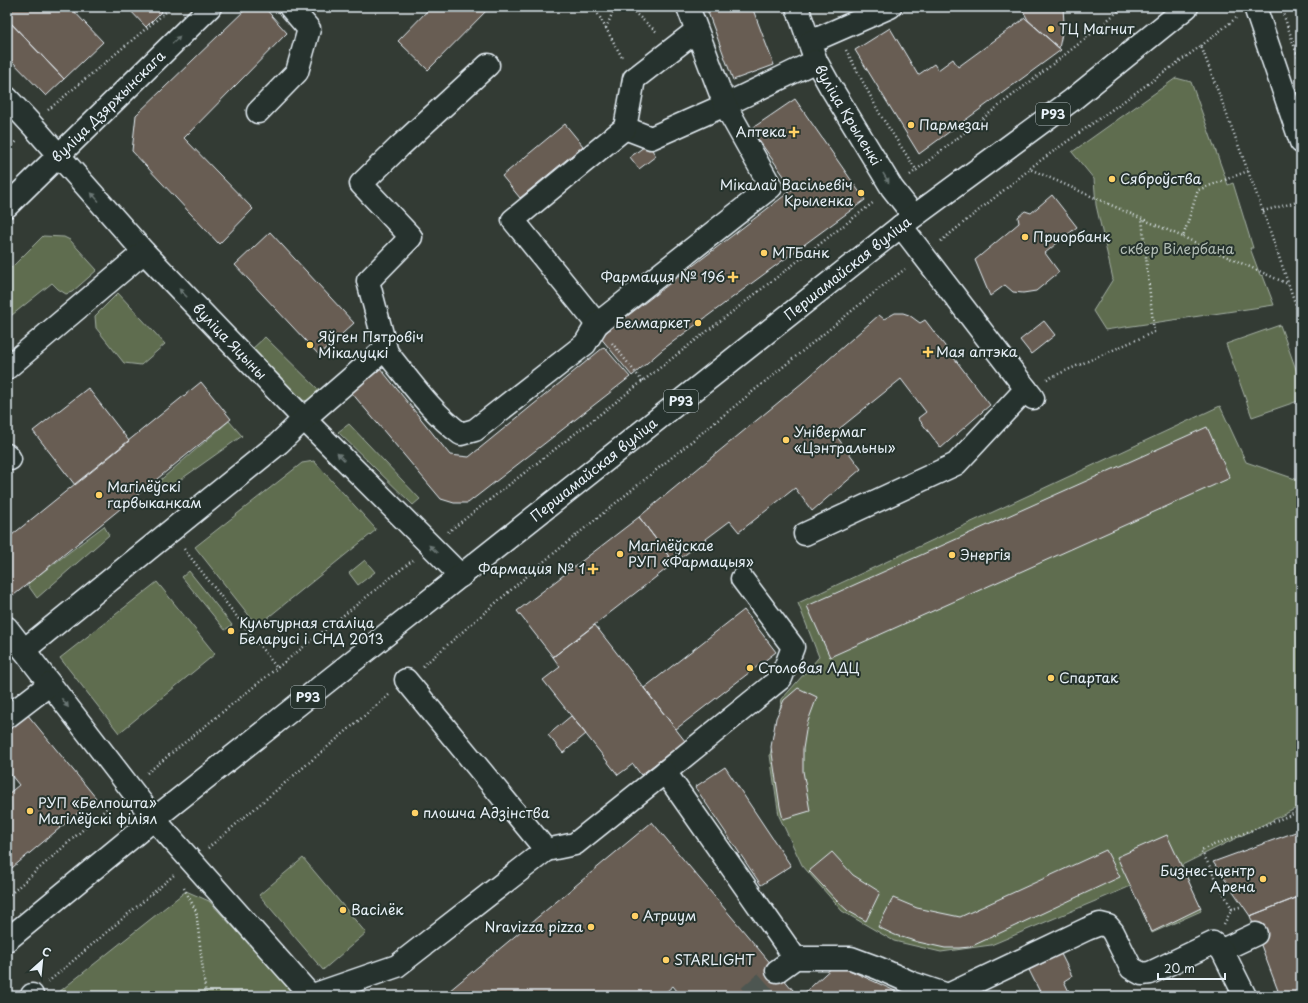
<svg xmlns="http://www.w3.org/2000/svg" width="1308" height="1003" viewBox="0 0 1308 1003" font-family="'Playpen Sans',sans-serif">
  <rect width="100%" height="100%" fill="#333b34"/>
  <filter id="ink" filterUnits="userSpaceOnUse"><feTurbulence type="fractalNoise" baseFrequency=".025" numOctaves="2"/><feDisplacementMap in="SourceGraphic" scale="8" xChannelSelector="R" yChannelSelector="G"/><feConvolveMatrix kernelMatrix="1 2 1 2 8 2 1 2 1" color-interpolation-filters="sRGB"/></filter>
  <g filter="url(#ink)">
    <path fill="#5f6d4f" stroke="#a4afa4" d="M1176,78L1191,82L1228,185L1233,183L1253,248H1250L1260,275L1263,276L1274,305L1105,330L1093,311L1113,279L1096,205L1094,179L1072,152Z
      M43,236L64,237L70,240L97,270L72,292L66,294L58,289L52,283L7,319V272Z
      M118,293L165,344L141,365L124,363L96,328L95,316Z
      M1280,325L1301,383V400L1252,417L1226,344Z
      M265,337L322,393L312,401L300,400L251,350Z
      M1220,406L1246,462L1301,481V806L1182,865L1201,911L1152,933L1131,886L991,945L941,952L894,941L842,911L802,865L779,816L770,755L782,699L819,657L798,603Z
      M229,421L242,436L163,492L157,483Z
      M349,424L420,499L413,505L338,432Z
      M314,461L374,527L376,530L260,624L255,623L195,547L302,463Z
      M104,526L109,535L37,598L27,584Z
      M365,560L375,572L358,585L349,573Z
      M189,571L232,625L225,630L182,577Z
      M157,582L215,654L119,733L60,658Z
      M303,858L366,933L323,970L259,895Z
      M186,891L209,901L294,993L291,996H54Z"/>
    <path fill="#685d52" stroke="#e8f1f8" d="M7,7H70L103,42L64,79L7,19Z
      M127,7H166L146,27Z
      M248,7H264L287,33L184,138L253,209L219,244L132,151L136,115Z
      M431,7H490L428,70L398,41Z
      M706,7H752L774,65L733,80Z
      M1021,7H1063L1064,24L1059,48L1028,20Z
      M1025,18L1061,50L919,154L855,50L890,28L918,75L934,64L938,70L953,59L958,67Z
      M7,19L64,79L46,96L7,56Z
      M795,99L865,200L748,286L662,350L632,376L600,337L793,189L751,129Z
      M565,124L583,146L520,198L502,176Z
      M648,144L656,156L639,169L630,157Z
      M1052,195L1077,227L1045,253L1059,272L1036,291L1023,293L1013,292L1005,285L990,296L975,260L1019,223L1018,217L1025,211L1031,213Z
      M270,232L354,323L319,355L235,265Z
      M895,313H903L909,315L920,323L925,320L990,405L941,448L918,418L926,412L901,379L834,433L861,469L812,511L795,488L739,532L730,521L674,563L639,517L802,383L879,315L884,319Z
      M1044,321L1055,335L1031,354L1020,340Z
      M604,347L630,377L468,503H454L441,499L351,392L380,368L450,455L469,457Z
      M201,382L231,419L14,595L7,587V539Z
      M88,388L129,441L75,485L33,431Z
      M1207,427L1230,478L830,657L807,606Z
      M639,517L674,563L553,657L517,611Z
      M744,610L776,652L676,729L644,688Z
      M595,625L685,741L641,775L633,764L618,775L543,680L560,667L553,657Z
      M798,688L817,697L807,724L803,749V771L810,811L783,819L780,807L771,747L776,718L784,700Z
      M27,714L96,798L7,872V795L19,785L7,770V730Z
      M571,716L586,734L563,753L548,735Z
      M725,767L791,866L761,885L695,787Z
      M652,822L798,996H681L673,986L661,996H443Z
      M1301,830V896L1250,916L1213,862Z
      M1167,835L1201,908L1152,932L1117,857Z
      M1106,850L1120,877L970,947L959,948H945L918,942L895,935L878,927L893,898L917,908L960,917Z
      M832,852L853,875L880,892L866,921L848,911L836,900L809,871Z
      M1301,896V992L1291,996H1280L1250,916Z
      M1061,954L1072,976L1064,981L1071,996H1042L1029,970Z
      M836,964L906,996H801Z"/>
    <g fill="none" stroke-linecap="round" stroke-linejoin="round">
      <path stroke="#4e5651" stroke-width="22" stroke-dasharray="22 11" stroke-linecap="butt" d="M749,996L777,971"/>
      <g stroke="#e8f1f8" stroke-width="25">
        <g id="minor">
          <path id="s1" d="M797,7L816,61L830,86L892,188L914,216"/>
          <path d="M1255,7L1301,142"/>
          <path d="M810,42L890,7"/>
          <path id="s2" d="M7,98L32,125L144,252L304,419L461,576"/>
          <path d="M258,112L297,72L309,29L290,7"/>
          <path d="M625,128L651,138L725,105L816,61"/>
          <path id="s3" d="M7,206L210,7"/>
          <path d="M901,226L1033,398"/>
          <path d="M597,324L513,220L625,128L634,79L696,31"/>
          <path d="M387,353L368,281L411,237L361,184L399,147L488,65"/>
          <path d="M7,368L144,252"/>
          <path d="M7,455L10,459"/>
          <path d="M805,534L956,464L1026,389"/>
          <path d="M742,579L793,647L781,678L665,772L795,958"/>
          <path d="M7,628L154,819L311,996"/>
          <path d="M24,650L279,443L304,419L379,354L387,353C410,381 432,413 461,434L475,430L585,344L597,324L771,187L725,105L688,7"/>
          <path d="M7,717L50,684"/>
          <path d="M546,850L575,844L665,772"/>
          <path d="M1222,950L1256,934"/>
          <path d="M777,971L795,958H851L878,968L912,983L948,995L949,996"/>
          <path d="M32,995V996"/>
          <path d="M948,995L1087,929L1100,924L1108,926L1113,932L1131,968L1142,974L1150,973L1213,943L1222,950L1245,996"/>
          <path d="M310,996L397,966L546,850L406,680"/>
        </g>
      </g>
      <g stroke="#e8f1f8" stroke-width="25">
        <g id="major">
          <path id="s4" d="M7,940L154,819L901,226L1072,100L1187,7"/>
        </g>
      </g>
      <path stroke="#e8f1f8" stroke-width="2.5" stroke-dasharray="1 3" stroke-linecap="butt" d="M594,7L623,59
        M628,7L658,33
        M1281,7L1301,66
        M606,28L615,7
        M1201,46L1236,18
        M846,50L881,116L917,171
        M48,110L172,7
        M7,151L17,141
        M1030,168L1201,46L1263,211L1301,320
        M910,175L1085,39L1123,7
        M1263,211L1301,201
        M1183,237L1288,284
        M941,241L1030,169L1183,237L1198,190L1248,171
        M612,343L643,382
        M1047,379L1154,332L1142,219
        M448,532L874,202
        M184,549L277,668
        M423,666L542,563L880,288L905,269
        M147,773L277,668L413,560
        M208,848L389,695
        M184,888L196,911L206,996
        M7,897L113,803
        M1232,909L1201,850L1301,811
        M1224,924L1232,909L1240,907
        M48,982L174,875"/>
      <use href="#minor" stroke="#26332d" stroke-width="22"/>
      <use href="#major" stroke="#26332d" stroke-width="22"/>
    </g>
    <defs><path id="oneway-solid" d="M-6-.8H1V-3.2L6.5 0L1 3.2V.8H-6Z"/></defs>
    <g fill="#6a7674">
      <use href="#oneway-solid" transform="translate(176 40) rotate(-44)"/>
      <use href="#oneway-solid" transform="translate(886 178) rotate(59)"/>
      <use href="#oneway-solid" transform="translate(95 197) rotate(-132)"/>
      <use href="#oneway-solid" transform="translate(183 293) rotate(-134)"/>
      <use href="#oneway-solid" transform="translate(341 457) rotate(-135)"/>
      <use href="#oneway-solid" transform="translate(433 549) rotate(-136)"/>
      <use href="#oneway-solid" transform="translate(65 703) rotate(53)"/>
    </g>
  </g>
  <g fill="#ffd166" stroke="#26332d" stroke-width="1.5">
    <circle cx="1051" cy="29" r="4"/>
    <circle cx="911" cy="125" r="4"/>
    <path d="M792 126h4v4h4v4h-4v4h-4v-4h-4v-4h4z"/>
    <circle cx="1112" cy="179" r="4"/>
    <circle cx="861" cy="193" r="4"/>
    <circle cx="1025" cy="237" r="4"/>
    <circle cx="764" cy="253" r="4"/>
    <path d="M731 271h4v4h4v4h-4v4h-4v-4h-4v-4h4z"/>
    <circle cx="698" cy="323" r="4"/>
    <circle cx="310" cy="345" r="4"/>
    <path d="M926 346h4v4h4v4h-4v4h-4v-4h-4v-4h4z"/>
    <circle cx="786" cy="440" r="4"/>
    <circle cx="99" cy="495" r="4"/>
    <circle cx="620" cy="554" r="4"/>
    <circle cx="952" cy="555" r="4"/>
    <path d="M591 563h4v4h4v4h-4v4h-4v-4h-4v-4h4z"/>
    <circle cx="231" cy="631" r="4"/>
    <circle cx="750" cy="668" r="4"/>
    <circle cx="1051" cy="678" r="4"/>
    <circle cx="30" cy="811" r="4"/>
    <circle cx="415" cy="813" r="4"/>
    <circle cx="1263" cy="879" r="4"/>
    <circle cx="343" cy="910" r="4"/>
    <circle cx="635" cy="916" r="4"/>
    <circle cx="591" cy="927" r="4"/>
    <circle cx="666" cy="960" r="4"/>
  </g>
  <g text-anchor="middle" stroke-width="4" stroke-linejoin="round" paint-order="stroke">
    <g fill="#26332d" stroke="#aeb8bb" stroke-width="1">
      <rect x="1036" y="103" width="34" height="22" rx="3"/>
      <rect x="664" y="390" width="34" height="22" rx="3"/>
      <rect x="291" y="686" width="34" height="22" rx="3"/>
    </g>
    <g font-size="13" font-weight="bold" fill="#e8f1f8">
      <text x="1053" y="119">Р93</text>
      <text x="681" y="406">Р93</text>
      <text x="308" y="702">Р93</text>
    </g>
    <g font-size="14" fill="#e8f1f8" stroke="#26332d" text-anchor="start">
      <text x="1059" y="34">ТЦ Магнит</text>
      <text x="919" y="130">Пармезан</text>
      <text x="786" y="137" text-anchor="end">Аптека</text>
      <text x="1120" y="184">Сяброўства</text>
      <text x="853" y="190" text-anchor="end">Мікалай Васільевіч<tspan x="853" dy="16">Крыленка</tspan></text>
      <text x="1033" y="242">Приорбанк</text>
      <text x="772" y="258">МТБанк</text>
      <text x="725" y="282" text-anchor="end">Фармация № 196</text>
      <text x="690" y="328" text-anchor="end">Белмаркет</text>
      <text x="318" y="342">Яўген Пятровіч<tspan x="318" dy="16">Мікалуцкі</tspan></text>
      <text x="936" y="357">Мая аптэка</text>
      <text x="794" y="437">Універмаг<tspan x="794" dy="16">«Цэнтральны»</tspan></text>
      <text x="107" y="492">Магілёўскі<tspan x="107" dy="16">гарвыканкам</tspan></text>
      <text x="628" y="551">Магілёўскае<tspan x="628" dy="16">РУП «Фармацыя»</tspan></text>
      <text x="960" y="560">Энергія</text>
      <text x="585" y="574" text-anchor="end">Фармация № 1</text>
      <text x="239" y="628">Культурная сталіца<tspan x="239" dy="16">Беларусі і СНД 2013</tspan></text>
      <text x="758" y="673">Столовая ЛДЦ</text>
      <text x="1059" y="683">Спартак</text>
      <text x="38" y="808">РУП «Белпошта»<tspan x="38" dy="16">Магілёўскі філіял</tspan></text>
      <text x="423" y="818">плошча Адзінства</text>
      <text x="1255" y="876" text-anchor="end">Бизнес-центр<tspan x="1255" dy="16">Арена</tspan></text>
      <text x="351" y="915">Васілёк</text>
      <text x="643" y="921">Атриум</text>
      <text x="583" y="932" text-anchor="end">Nravizza pizza</text>
      <text x="674" y="965">STARLIGHT</text>
    </g>
    <g font-size="14" fill="#e8f1f8" stroke="#26332d">
      <text dy="5" stroke="none"><textPath href="#s3" startOffset="142">вуліца Дзяржынскага</textPath></text>
      <text dy="5" stroke="none"><textPath href="#s1" startOffset="120">вуліца Крыленкі</textPath></text>
      <text dy="5" stroke="none"><textPath href="#s4" startOffset="1076">Першамайская вуліца</textPath></text>
      <text dy="5" stroke="none"><textPath href="#s2" startOffset="330">вуліца Яцыны</textPath></text>
      <text dy="5" stroke="none"><textPath href="#s4" startOffset="752">Першамайская вуліца</textPath></text>
    </g>
    <g font-size="14" fill="#b1bcb4" stroke="#26332d">
      <text x="1177" y="254">сквер Вілербана</text>
    </g>
  </g>
  <rect width="1308" height="1003" fill="none" stroke="#26332d" stroke-width="24"/>
  <rect x="12" y="12" width="1284" height="979" fill="none" stroke="#e8f1f8" stroke-width="1.5" filter="url(#ink)"/>
  <g transform="translate(42 961) rotate(27)" stroke="#26332d" stroke-width="3" paint-order="stroke">
  <path d="M0-3L7 15L0 10L-7 15Z" fill="#e8f1f8"/>
  <text y="-6" font-size="11" font-weight="bold" text-anchor="middle" fill="#e8f1f8">С</text>
  </g>
  <path d="M1158 973v6h67v-6" fill="none" stroke="#e8f1f8" stroke-width="2"/>
  <text x="1164" y="973" font-size="12" fill="#e8f1f8" stroke="#26332d" stroke-width="3" paint-order="stroke">20 m</text>
</svg>
